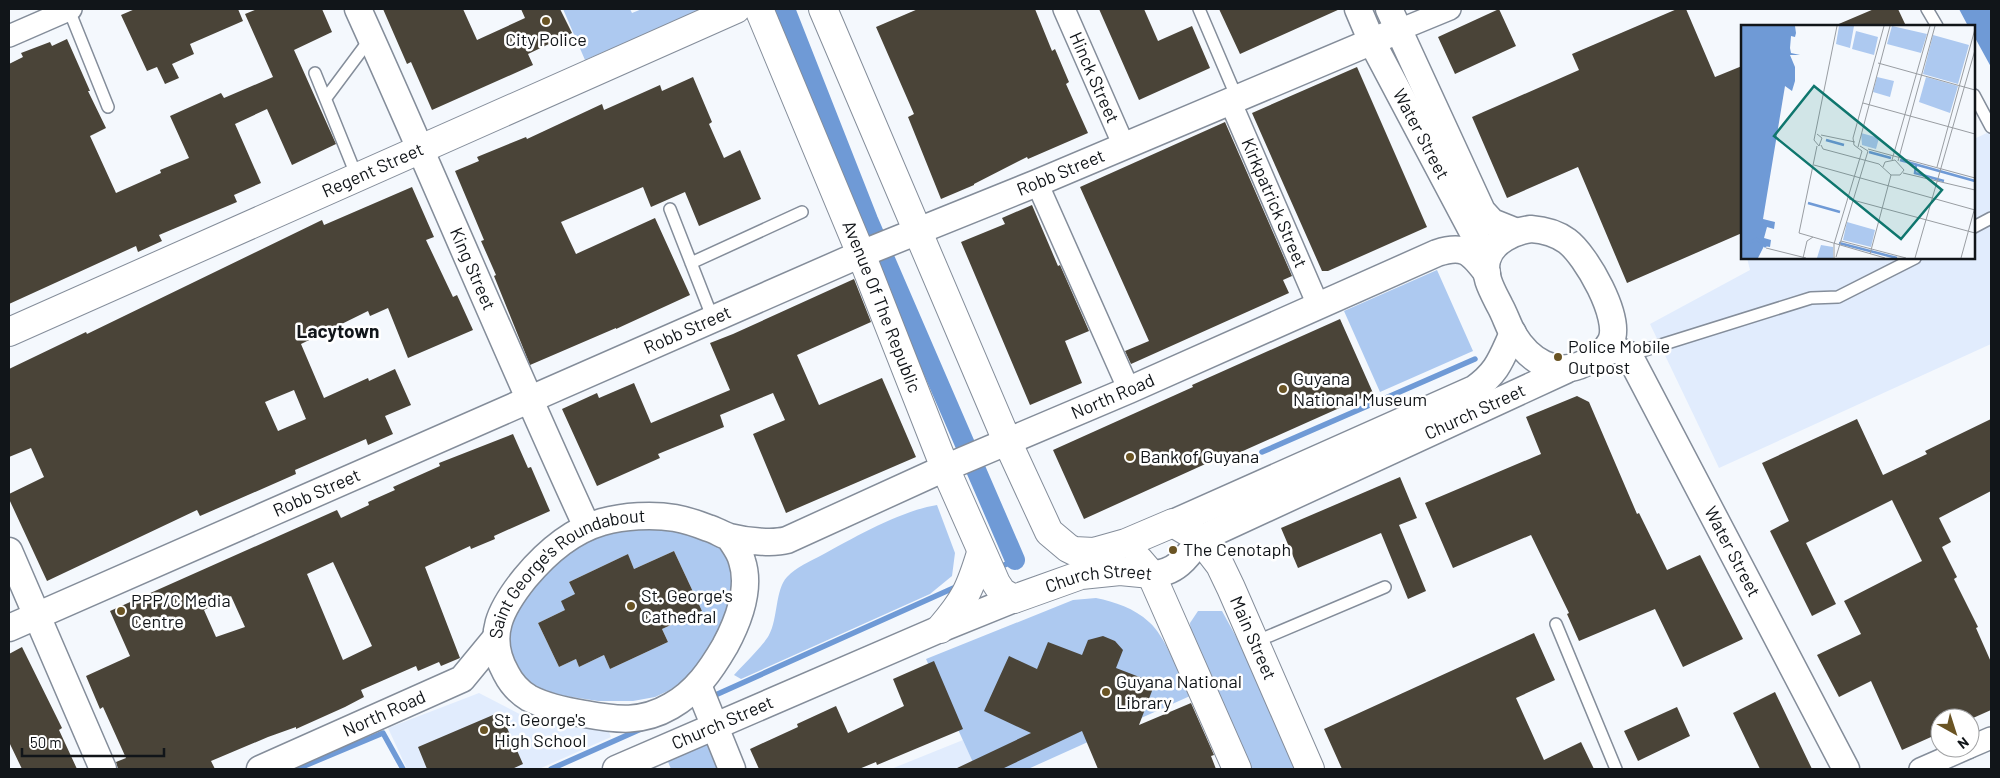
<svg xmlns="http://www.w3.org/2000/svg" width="2000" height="778" viewBox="0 0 2000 778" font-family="Barlow,sans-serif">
  <rect width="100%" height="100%" fill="#f4f8fd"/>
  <path fill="#e1ecfd" d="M1991,131V344L1719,468L1650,324L1750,270L1747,258H1974V139Z
    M479,693L531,720L608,730L611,737L539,769H407L388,728Z
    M963,740L976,769H891Z"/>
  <path fill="#adc9f0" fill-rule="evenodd" d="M563,9H630L632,13L642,9H703L585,60Z
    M1437,270L1473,351L1380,392L1344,311Z
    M937,505L955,553L952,576L930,594L741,679L734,675C743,665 763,646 769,635C778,619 775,590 787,577C796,567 811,561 822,555C855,537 900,511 937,505Z
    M679,527L722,546L737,578L726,618L705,654L689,676L670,690L655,697L633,701H598L552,694L533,686L517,672L506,654L511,613L558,555L614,529ZM674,551L702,611L662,629L668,642L610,669L604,655L579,667L576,659L559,667L538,623L565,610L575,594L569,582L628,554L634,569Z
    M1096,598C1115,602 1134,608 1149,622C1165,635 1180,677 1190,696L1028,769H976L926,659L1073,600Z
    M1198,611H1222L1251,664L1297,769H1252L1191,635L1190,623Z
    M710,738L724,769H671L666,757Z"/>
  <path fill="#6f9ad6" d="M1959,9H1991V67L1974,36V26H1968Z"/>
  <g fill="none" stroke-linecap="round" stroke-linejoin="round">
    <path stroke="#6f9ad6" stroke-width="5.5" d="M1262,452L1475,359
      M998,568L1015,560
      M711,697L958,586
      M297,769L383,733L403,769
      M551,769L641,729"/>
    <path stroke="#6f9ad6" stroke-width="20" d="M785,9L868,220L1015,560"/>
  </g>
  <path fill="#4a4438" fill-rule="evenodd" d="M135,9H238L243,21L190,44L194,54L172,64L179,78L165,84L157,67L147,71L121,15Z
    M257,9H322L332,32L294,50L336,144L292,165L267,109L235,124L261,183L234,195L237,202L159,235L162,241L138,252L136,246L9,304V64L23,57L21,53L50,42L52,46L67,39L90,91H88L106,128L90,136L116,193L161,173L160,170L189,158L170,116L221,93L224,98L273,77L245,14Z
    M383,9H463L477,40L525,18L521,9H560L572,33L528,54L533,65L432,110L411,62L407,64Z
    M918,9H1035L1052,51L1055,49L1069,82L1066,84L1088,133L1028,159L1027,157L974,184V185L941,199L908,117L914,114L876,27Z
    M1099,9H1144L1158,41L1192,26L1210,68L1139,100Z
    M1219,9H1340L1240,54Z
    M1499,9L1516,46L1455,74L1438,37Z
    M1677,9H1686L1715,77L1742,66V233L1627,283L1578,167L1507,198L1472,117L1579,70L1572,54Z
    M1874,9H1898L1906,26H1834Z
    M1357,67L1427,227L1328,271H1322L1252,113Z
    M693,77L712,122L709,124L724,158L740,150L761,199L699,226L685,192L651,207L643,187L561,222L576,254L655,218L690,295L616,329V328L530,365L494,276L496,275L481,241L484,240L455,171L479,161L477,157L526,137L527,139L602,104L604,110L660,85L662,91Z
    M1225,122L1292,276L1283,280L1289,293L1131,364L1125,351L1149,341L1080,187Z
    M412,187L434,237L426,240L453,297L457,295L473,330L408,358L388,308L370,316L368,311L301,344L324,398L368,378L369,381L395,369L411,405L385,416L393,434L368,445L366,439L295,470L296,474L200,516L197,510L47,581L9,499V494L44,477L31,448L9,457V369L86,332L87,334L322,220L324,225ZM294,390L306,419L278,431L265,402Z
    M1032,205L1058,266L1060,265L1089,331L1065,341L1082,383L1030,405L961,242L1005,224L1002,218Z
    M854,279L871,322L797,355L819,405L882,378L916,457L786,513L753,434L785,420L773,393L720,415L724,427L658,454L660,458L597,486L562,409L597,393L599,398L634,383L651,423L730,390L710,343L733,334Z
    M1340,319L1373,393L1225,459L1223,456L1084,519L1053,450L1193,387L1192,385Z
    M1577,396L1589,402L1637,514L1639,513L1667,570L1700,555L1743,639L1683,667L1655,609L1579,641L1567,614L1569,613L1531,535L1453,568L1425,503L1541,454L1526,417Z
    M1857,419L1883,475L1927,454L1925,451L1991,419V491L1939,518L1951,542L1942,547L1957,577L1954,579L1978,627L1976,628L1991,662V710L1973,718H1940V733L1902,750L1871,681L1839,697L1817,655L1861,634L1844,601L1922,561L1892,500L1806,543L1836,604L1812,616L1770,531L1789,521L1762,463Z
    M513,434L528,468L531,467L550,511L494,536L495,539L471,549L470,546L425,567L460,658L441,666L439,662L418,671L416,666L361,690L364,697L345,707L296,729V727L268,737L211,761L215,769H118L116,762L126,758L103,707L100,709L86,676L130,656L110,611L337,510L341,518L369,505L368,502L395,490L393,487L440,466L439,463ZM333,562L372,646L343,660L307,574ZM231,596L245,627L216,637L204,610Z
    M1400,477L1417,518L1399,525L1426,591L1408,599L1381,533L1298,568L1281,528Z
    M674,551L702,611L662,629L668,642L610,669L604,655L579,667L576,659L559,667L538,623L565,610L561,601L575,594L569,582L628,554L634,569Z
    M1534,633L1555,680L1516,698L1544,760L1581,742L1594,769H1342L1324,729Z
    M1103,636L1115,641L1123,650L1116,668L1155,683L1139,725L1191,703L1214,755L1211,756L1216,769H1098L1082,731L1002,769H955L1031,733L984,711L1009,656L1037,669L1048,642L1082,655L1088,640Z
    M22,647L62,728L59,730L77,769H22L9,742V654Z
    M934,661L963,729L877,765L876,762L859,769H759L750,749L798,727L797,724L836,706L848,733L904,706L893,679Z
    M1775,692L1812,769H1760L1733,713Z
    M1677,707L1690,736L1638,761L1624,731Z
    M500,712L523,764L512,769H427L418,747Z"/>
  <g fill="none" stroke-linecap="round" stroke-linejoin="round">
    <g stroke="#848d9a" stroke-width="14">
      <path id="service" d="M1199,9L1237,98
        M1927,9L1937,26
        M69,10L108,107
        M315,73L357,177
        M1974,95L1991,127
        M326,98L370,39
        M670,209L713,319
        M1974,227L1991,218
        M691,263L802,212
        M1629,355L1811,298L1838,297L1915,258
        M1556,624L1616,769
        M1255,642L1385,587"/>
    </g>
    <g stroke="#848d9a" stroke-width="24">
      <g id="minor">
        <path id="s1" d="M1064,9L1124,146"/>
        <path d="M1399,30L1450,9"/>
        <path d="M9,36L71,9"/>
        <path id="s2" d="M1230,101L1318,305"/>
        <path d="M1037,183L1129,390"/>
        <path d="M1970,747L1991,738"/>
        <path d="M1920,769L1968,748"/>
      </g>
    </g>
    <g stroke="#848d9a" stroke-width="29">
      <g id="tertiary">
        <path id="s3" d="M358,9C436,181 508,356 587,527"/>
        <path id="s4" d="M1358,9L1372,42L1487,259"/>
        <path d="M1389,9L1482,211L1492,222L1517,232"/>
        <path d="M1531,229C1544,230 1556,233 1567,241C1586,255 1622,318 1611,341C1606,352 1595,357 1585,363C1555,378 1529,360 1513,334C1508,325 1505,315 1500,306C1493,292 1483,276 1487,260C1492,241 1515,231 1531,229Z"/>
        <path id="s5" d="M1604,350H1617L1629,355L1846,769"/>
        <path d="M1173,523L1474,389C1498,372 1501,359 1513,333"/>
        <path id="s6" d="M729,537C734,545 740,552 742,561C751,588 738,622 725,646C711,670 696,692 671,706C642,723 617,720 585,714C566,711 546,707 529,698C519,692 511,683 506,673C485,636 501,608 525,578C545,554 571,531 602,522C624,516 652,514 675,518C686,520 698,524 708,528C716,530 722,535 730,537C746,541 772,544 787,540L945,468L1129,390L1437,253C1464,244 1471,252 1487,273"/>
        <path d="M9,551L103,769"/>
        <path id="s7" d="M1151,574C1175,574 1187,558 1200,539L1566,370"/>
        <path id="s8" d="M9,628L861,254L1037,183L1399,30"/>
        <path d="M698,685L732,769"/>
        <path id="s9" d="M260,769L462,679L495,639"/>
        <path id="s10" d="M616,769L940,629L1014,599"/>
      </g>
    </g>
    <g stroke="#848d9a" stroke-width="30">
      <g id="secondary">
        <path id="s11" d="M759,9L861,254L945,468L996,583L1002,592L1014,599L1081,575L1120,571L1151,574"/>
        <path id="s12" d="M823,9L1007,441L1049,532L1068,548L1074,551L1094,552L1126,543L1173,523L1200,539L1220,565L1231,588L1310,769"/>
        <path id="s13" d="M9,332L736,9"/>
        <path d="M1139,560L1151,574L1237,769"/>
        <path d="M940,629C965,600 970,589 981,553"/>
      </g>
    </g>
    <use href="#service" stroke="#fff" stroke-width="11"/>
    <use href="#minor" stroke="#fff" stroke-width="21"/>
    <use href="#tertiary" stroke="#fff" stroke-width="26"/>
    <use href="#secondary" stroke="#fff" stroke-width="28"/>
  </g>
  <g fill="#6a5424" stroke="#fff" stroke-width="2">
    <circle cx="546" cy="21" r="5"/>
    <circle cx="1558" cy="357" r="5"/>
    <circle cx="1283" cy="389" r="5"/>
    <circle cx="1130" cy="457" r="5"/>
    <circle cx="1173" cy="550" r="5"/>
    <circle cx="631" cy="606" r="5"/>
    <circle cx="121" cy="611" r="5"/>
    <circle cx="1106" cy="692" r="5"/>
    <circle cx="484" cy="730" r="5"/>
  </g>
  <g text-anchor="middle" stroke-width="5" stroke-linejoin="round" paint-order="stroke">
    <g font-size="18" fill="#111519" stroke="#fff" text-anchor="start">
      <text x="546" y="46" text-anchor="middle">City Police</text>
      <text x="1568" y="353">Police Mobile<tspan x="1568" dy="21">Outpost</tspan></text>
      <text x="1293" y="385">Guyana<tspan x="1293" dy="21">National Museum</tspan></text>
      <text x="1140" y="463">Bank of Guyana</text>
      <text x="1183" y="556">The Cenotaph</text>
      <text x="641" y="602">St. George's<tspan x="641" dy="21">Cathedral</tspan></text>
      <text x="131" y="607">PPP/C Media<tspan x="131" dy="21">Centre</tspan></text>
      <text x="1116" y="688">Guyana National<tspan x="1116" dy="21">Library</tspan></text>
      <text x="494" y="726">St. George's<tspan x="494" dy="21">High School</tspan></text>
    </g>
    <g font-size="18" fill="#111519" stroke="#fff">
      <text dy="6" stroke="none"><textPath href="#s1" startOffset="75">Hinck Street</textPath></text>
      <text dy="6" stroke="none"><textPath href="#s4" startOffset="140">Water Street</textPath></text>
      <text dy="6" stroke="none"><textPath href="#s13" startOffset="398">Regent Street</textPath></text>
      <text dy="6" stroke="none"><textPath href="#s8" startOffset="1146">Robb Street</textPath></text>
      <text dy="6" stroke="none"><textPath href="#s2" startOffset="111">Kirkpatrick Street</textPath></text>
      <text dy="6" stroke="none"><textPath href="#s3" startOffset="284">King Street</textPath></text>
      <text dy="6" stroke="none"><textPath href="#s11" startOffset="322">Avenue Of The Republic</textPath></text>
      <text dy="6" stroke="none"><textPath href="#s8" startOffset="741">Robb Street</textPath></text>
      <text dy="6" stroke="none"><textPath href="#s6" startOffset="1126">North Road</textPath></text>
      <text dy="6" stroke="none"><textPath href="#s7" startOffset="366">Church Street</textPath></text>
      <text dy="6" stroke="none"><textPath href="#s8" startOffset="336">Robb Street</textPath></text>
      <text dy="6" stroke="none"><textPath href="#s5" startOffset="248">Water Street</textPath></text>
      <text dy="6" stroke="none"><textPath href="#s6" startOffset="520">Saint George's Roundabout</textPath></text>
      <text dy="6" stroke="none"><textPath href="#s11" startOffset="734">Church Street</textPath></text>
      <text dy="6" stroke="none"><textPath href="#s12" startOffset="850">Main Street</textPath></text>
      <text dy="6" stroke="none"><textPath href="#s9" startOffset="136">North Road</textPath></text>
      <text dy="6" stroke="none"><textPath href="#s10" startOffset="116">Church Street</textPath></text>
    </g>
    <g font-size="19" font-weight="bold" fill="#111519" stroke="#fff">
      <text x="338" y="338">Lacytown</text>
    </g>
  </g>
  <g transform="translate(1741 25)">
    <rect width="234" height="234" fill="#f4f8fd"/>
    <path d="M98,1H113L109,23L95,19ZM151,1L186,9L180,28L146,19ZM115,6L137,12L133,30L111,24ZM192,10L228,20L217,59L182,49ZM136,52L153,56L149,72L132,67ZM185,52L217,61L209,88L178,77ZM120,108L138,113L135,124L121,120ZM106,197L134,205L130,222L102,215ZM80,220L92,222V233H76Z" fill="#adc9f0"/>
    <path d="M0,1H54L55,8L54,12L50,11L49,23L50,28L59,30H49L54,42V56L51,66L44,61L22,194L34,197L33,204L26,202L23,213L30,215L29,222L23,221L17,233H0Z" fill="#6f9ad6"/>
    <path fill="none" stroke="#6f9ad6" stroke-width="2.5" d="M85,115L103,120M128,127L150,133M159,135L234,156M175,140L174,148L203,156M67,178L99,187M98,218L156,233M0,221L16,214L25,222"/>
    <path fill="none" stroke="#999da2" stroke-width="1" d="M137,38L234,65M122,78L234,109M76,109L81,113L78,121L73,115L96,1M80,110L114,117M80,120L82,124L138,139L150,150H159L163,145L154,135L144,137L142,142M76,121L58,208L144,233M117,122L149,1M127,124L234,153M151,135L189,1M157,136L194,1M73,140L234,185M196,142L234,4M162,148L234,165M108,174L234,208M100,216L165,233M25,223L65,233M129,229L150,150M95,232L127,126L119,121M62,233L66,216L72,212M93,233V219L121,126L113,120L112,113L143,1M174,233L234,25M220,233L234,182"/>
    <path fill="#0f766e" fill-opacity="0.15" stroke="#0f766e" stroke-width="2.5" d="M73,61L201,165L160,214L33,111Z"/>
    <rect width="234" height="234" fill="none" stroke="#111519" stroke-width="2.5"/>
  </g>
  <rect width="2000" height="778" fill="none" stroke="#111519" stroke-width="20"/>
  <g transform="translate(1955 733) rotate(141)"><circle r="24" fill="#ffffff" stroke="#a0a1a3"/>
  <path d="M0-4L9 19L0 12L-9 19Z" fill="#6a5424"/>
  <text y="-8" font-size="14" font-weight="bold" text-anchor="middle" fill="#111519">N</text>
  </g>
  <path d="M22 748v8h142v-8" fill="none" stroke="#111519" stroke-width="2.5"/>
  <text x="30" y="748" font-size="15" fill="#111519" stroke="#ffffff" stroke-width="4" paint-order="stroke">50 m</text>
</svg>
